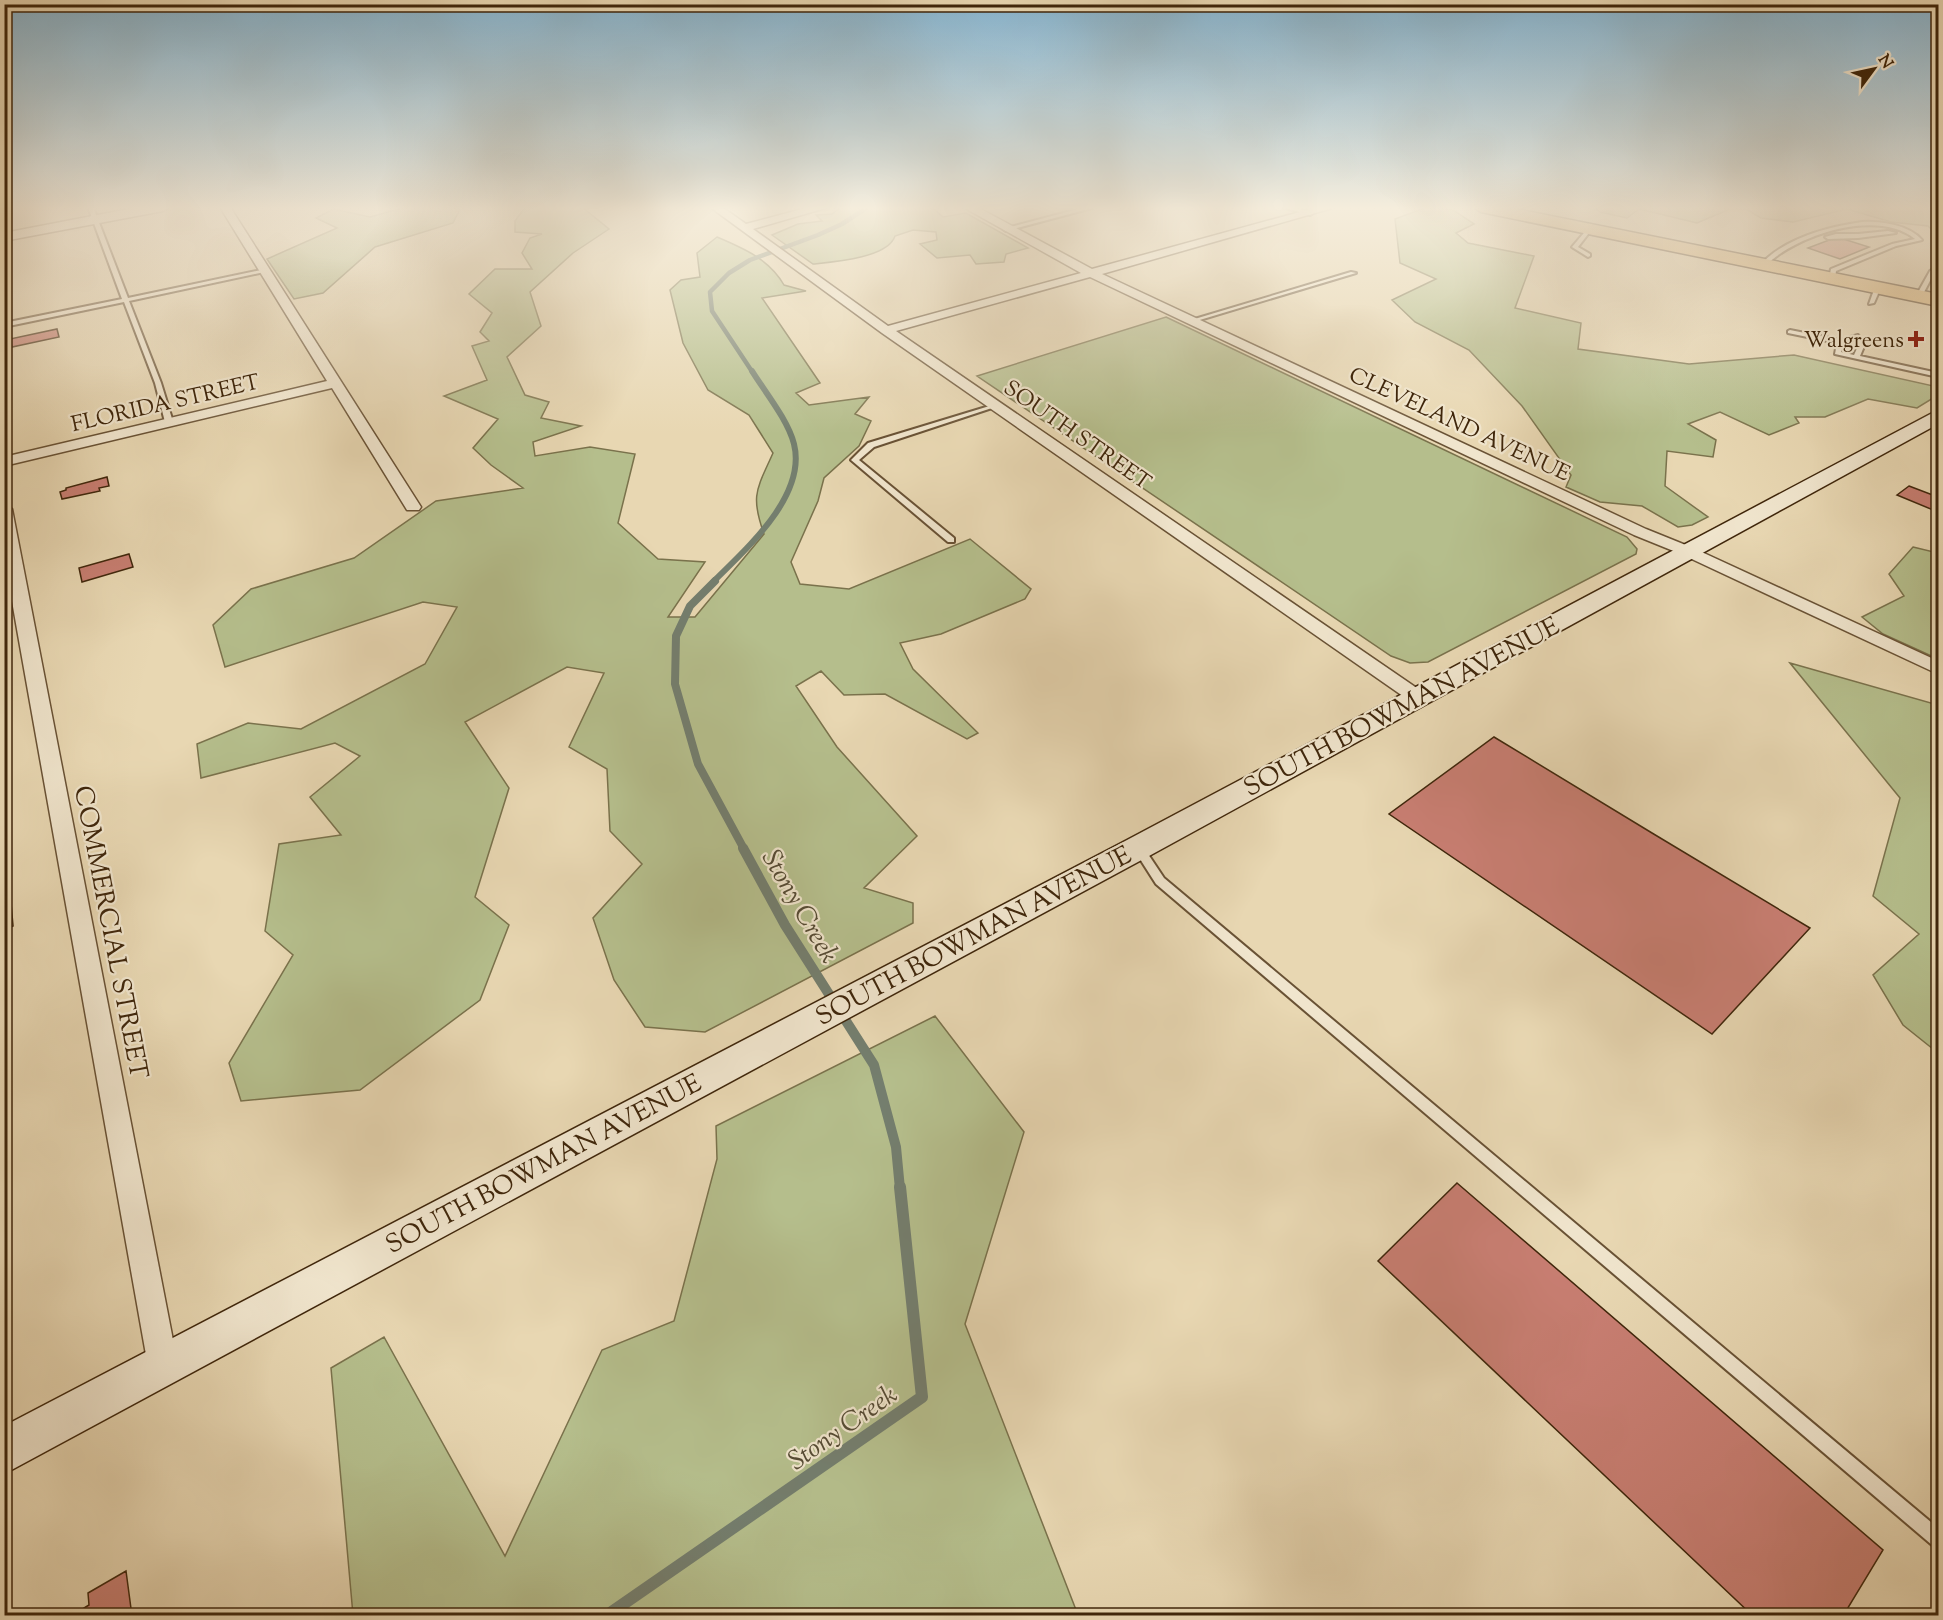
<svg xmlns="http://www.w3.org/2000/svg" width="1943" height="1620" viewBox="0 0 1943 1620" font-family="'Sorts Mill Goudy',serif">
  <rect width="100%" height="100%" fill="#e8d7b2"/>
  <filter id="stains"><feTurbulence type="fractalNoise" baseFrequency=".00333" numOctaves="4"/><feColorMatrix values="0 0 0 0 .2 0 0 0 0 .09 0 0 0 0 .02 0 0 0 .5 -.17"/></filter>
  <radialGradient id="worn" r=".72"><stop offset=".6" stop-color="#630" stop-opacity="0"/><stop offset="1" stop-color="#630" stop-opacity=".3"/></radialGradient>
  <path fill="#b5be8c" stroke="#7a724c" stroke-width="1.5" d="M406,207H461L453,223L375,247L323,293L294,299L267,259L337,228L316,218L334,209L370,217Z
    M525,207H582L609,229L573,253L530,292L541,326L507,357L525,395L549,402L541,418L581,426L533,442L535,456L590,447L635,454L618,523L658,559L705,562L668,617H695L764,534C750,495 757,489 773,453L749,415L708,390L683,343L670,290L681,280L700,277L697,253L717,237C743,248 769,259 784,285L806,291L762,298L820,383L796,393L809,405L869,397L855,414L871,421L859,446L824,478L818,501L791,562L800,584L849,589L970,539L1031,589L1025,599L941,634L900,643L913,669L978,733L967,739L885,694L844,695L821,671L796,686L837,747L917,836L864,888L913,903V923L705,1032L645,1027L614,980L593,918L642,864L610,831L607,769L569,747L604,673L567,667L465,722L509,788L475,897L509,925L480,1000L360,1090L241,1101L229,1063L293,955L265,931L279,844L341,835L310,797L360,756L335,743L201,778L197,744L248,723L301,729L425,664L457,607L423,602L225,667L213,625L251,589L354,558L436,501L523,488L491,465L473,448L498,419L444,396L487,380L472,346L489,341L480,332L492,313L469,294L495,269H532L522,253L530,238L542,234L515,232V221Z
    M841,207H928L935,210L943,217L966,213L1028,248L1006,254L1004,262L976,264L970,255L937,258L920,244L937,240L936,232L913,230L895,236C888,258 833,262 813,264L772,235L798,224L822,221L816,215L832,214Z
    M1427,207L1453,210L1474,224L1456,233L1468,243L1534,256L1515,308L1581,323L1578,349L1689,364L1794,355L1938,387V395L1917,408L1868,399L1825,417H1795L1799,423L1769,435L1720,412L1688,424L1716,440L1713,457L1667,451L1665,486L1708,517L1692,525L1678,527L1642,506L1600,502L1566,487L1571,475L1522,406L1469,350L1415,322L1392,300L1436,279L1400,263L1395,219Z
    M1594,207H1938V236L1928,226L1891,222L1847,209L1793,222L1761,218L1746,209H1730L1697,223L1639,209L1627,218L1600,212Z
    M1166,317L1627,537L1637,549L1636,554L1428,662L1410,663L1391,656L977,376Z
    M1913,547L1938,553V659L1883,634L1862,617L1904,596L1889,574Z
    M1790,663L1938,705V1053L1903,1025L1873,975L1919,934L1873,896L1900,798Z
    M935,1016L1024,1132L965,1324L1078,1615H353L331,1368L384,1337L505,1556L602,1350L674,1321L717,1159L716,1126Z"/>
  <g fill="none" stroke-linecap="round" stroke-linejoin="round">
    <path stroke="#747e6e" stroke-width="4.5" d="M753,373L712,311L710,292L729,273L750,260L818,235L842,224L868,207"/>
    <path stroke="#747e6e" stroke-width="6" d="M713,582C746,549 807,496 794,444C788,420 765,392 752,371"/>
    <path stroke="#747e6e" stroke-width="8" d="M715,581L690,606L676,636L675,684L698,764L744,849"/>
    <path stroke="#747e6e" stroke-width="10" d="M743,848L785,925L874,1065L896,1147L900,1189"/>
    <path stroke="#747e6e" stroke-width="12" d="M606,1616L922,1397L900,1187"/>
  </g>
  <path fill="#c87e72" stroke="#3f260b" stroke-width="1.5" d="M1837,237L1869,247L1840,259L1808,248Z
    M57,329L59,337L12,347L10,339Z
    M107,477L109,486L99,488L100,491L62,499L60,492L66,490V488Z
    M1909,486L1938,497V512L1897,495Z
    M129,554L133,567L82,582L79,568Z
    M1494,737L1652,833L1810,928L1712,1034L1389,814Z
    M11,903L13,926L4,930V906Z
    M1457,1183L1883,1550L1843,1616H1753L1378,1261Z
    M126,1571L132,1616H71L89,1605L88,1593Z"/>
  <g fill="none" stroke-linecap="round" stroke-linejoin="round">
    <g stroke="#695235" stroke-width="4">
      <path id="service" d="M88,207H93L128,298L266,269L269,271L129,301L161,383L173,422L172,424L165,422L155,383L124,302L4,327V323L122,299Z
        M1086,207H1096L1006,231L1003,229Z
        M1282,207H1292L1313,213L1310,215Z
        M1862,222C1881,221 1909,225 1922,240L1896,246L1836,271L1835,278L1832,280L1829,278L1831,269L1892,244L1915,239C1877,208 1796,235 1765,266L1760,265C1785,238 1827,227 1862,222Z
        M1589,227L1592,229L1578,247L1590,254V256L1588,257L1572,247Z
        M1888,231L1896,233L1858,238L1828,239L1825,237L1836,234H1858Z
        M1938,266V270L1934,273L1922,296L1917,297L1916,296L1930,271Z
        M1351,272L1356,273L1193,322L1188,321Z
        M1878,285L1881,287L1874,303L1869,304L1875,287Z
        M1790,330L1840,340L1858,335L1865,344L1860,356L1938,373V377L1835,354L1837,343L1788,333V331ZM1855,339L1859,344L1854,355L1841,352L1844,343Z
        M996,404L1001,405L874,447L859,460L954,538V542H948L851,460L868,443Z
        M1138,844L1142,845L1164,878L1938,1528V1547L1932,1545L1156,884L1133,848L1134,845Z"/>
    </g>
    <g stroke="#695235" stroke-width="3">
      <path id="minor" d="M220,207H230L421,507L419,510H407L332,388L4,466V457L327,381Z
        M710,207H722L746,224L810,207H829L753,229L888,326L1081,273L963,207H977L1092,269L1318,207H1336L1102,274L1646,529L1693,548L1938,661V674L1681,554L1634,535L1090,277L896,331L1424,693L1427,697L1424,701L1417,703L1410,701L882,333Z
        M4,504L12,509L178,1366L174,1377L163,1381L152,1377L148,1366L4,556Z"/>
    </g>
    <g stroke="#695235" stroke-width="3">
      <path id="tertiary" d="M139,207H170L163,211L4,241V233Z"/>
    </g>
    <g stroke="#3f260b" stroke-width="3">
      <path id="secondary" d="M1938,410V424L1149,856L4,1474V1426L1127,840Z"/>
    </g>
    <g stroke="#3f260b" stroke-width="3">
      <path id="primary" d="M1473,207H1507L1938,294V306L1481,212Z"/>
    </g>
    <use href="#service" fill="#f0e5cd" fill-rule="evenodd"/>
    <use href="#minor" fill="#f0e5cd" fill-rule="evenodd"/>
    <use href="#tertiary" fill="#f0e5cd" fill-rule="evenodd"/>
    <use href="#secondary" fill="#f0e5cd" fill-rule="evenodd"/>
    <use href="#primary" fill="#e4bc79" fill-rule="evenodd"/>
  </g>
  <linearGradient id="sky" x2="0" y2="1"><stop stop-color="#87b6d2"/><stop offset="0.48" stop-color="#f5eddc"/><stop offset="1" stop-color="#f5eddc" stop-opacity="0"/></linearGradient>
  <rect width="1943" height="434" fill="url(#sky)"/>
  <path fill="#8f2418" stroke="#f0e5cd" stroke-width="2" d="M1913 330h6v6h6v6h-6v6h-6v-6h-6v-6h6z"/>
  <g text-anchor="middle" stroke-width="4.5" stroke-linejoin="round" paint-order="stroke">
    <g font-size="22" fill="#3f260b" stroke="#f0e5cd" text-anchor="end">
      <text x="1904" y="347">Walgreens</text>
    </g>
    <g font-size="22" fill="#3f260b" stroke="#f0e5cd">
      <text transform="translate(165 402) rotate(-13)" y="8">FLORIDA STREET</text>
      <text transform="translate(1460 423) rotate(25)" y="8">CLEVELAND AVENUE</text>
      <text transform="translate(1078 434) rotate(35)" y="8">SOUTH STREET</text>
    </g>
    <g font-size="26" fill="#3f260b" stroke="#f0e5cd">
      <text transform="translate(1401 706) rotate(-28)" y="9">SOUTH BOWMAN AVENUE</text>
      <text transform="translate(112 932) rotate(79)" y="9">COMMERCIAL STREET</text>
      <text transform="translate(973 935) rotate(-28)" y="9">SOUTH BOWMAN AVENUE</text>
      <text transform="translate(543 1163) rotate(-28)" y="9">SOUTH BOWMAN AVENUE</text>
    </g>
    <g font-size="27" font-style="italic" fill="#554b34" stroke="#f0e5cd">
      <text transform="translate(801 906) rotate(60)" y="9">Stony Creek</text>
      <text transform="translate(842 1427) rotate(-35)" y="9">Stony Creek</text>
    </g>
  </g>
  <rect width="1943" height="1620" fill="none" stroke="#e8d7b2" stroke-width="24"/>
  <rect x="6" y="6" width="1931" height="1608" fill="none" stroke="#3f260b" stroke-width="3"/>
  <rect x="12" y="12" width="1919" height="1596" fill="none" stroke="#3f260b" stroke-width="1.5"/>
  <g transform="translate(1874 69) rotate(57)" stroke="#f0e5cd" stroke-width="4.5" paint-order="stroke">
  <path d="M0-4.5L10 22L0 15L-10 22Z" fill="#3f260b"/>
  <text y="-9" font-size="16" font-weight="bold" text-anchor="middle" fill="#3f260b">N</text>
  </g>
  <rect width="100%" height="100%" filter="url(#stains)"/>
  <rect width="100%" height="100%" fill="url(#worn)"/>
</svg>
